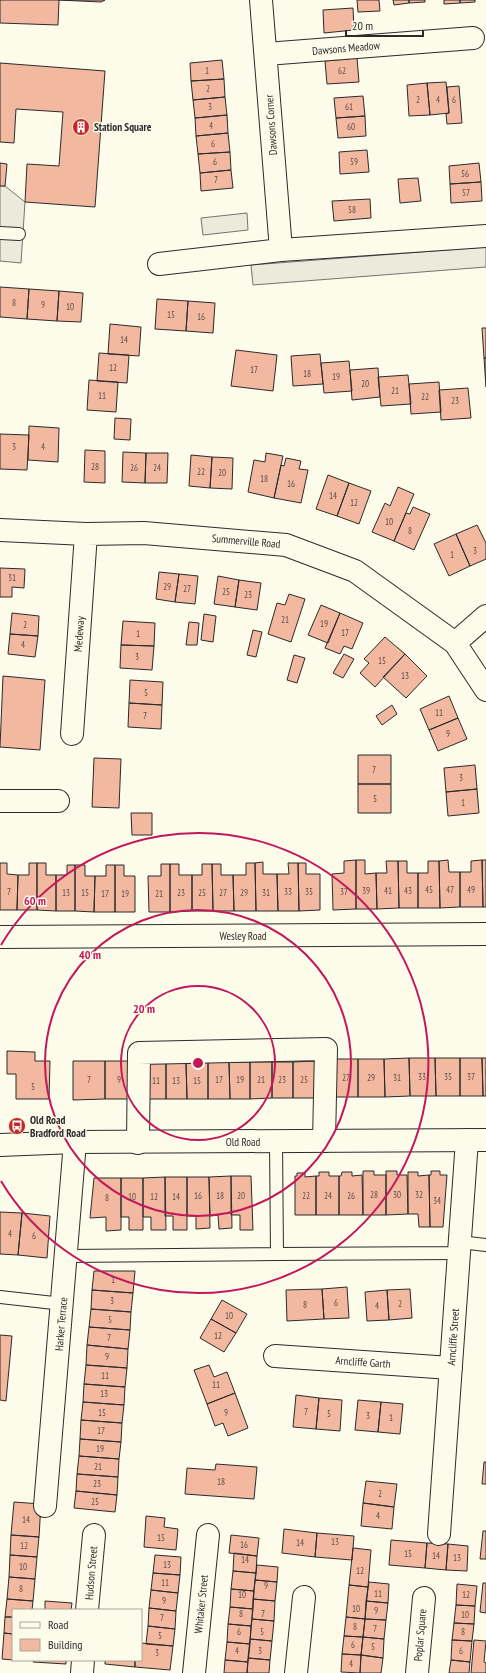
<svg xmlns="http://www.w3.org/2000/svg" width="486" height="1673" viewBox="0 0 486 1673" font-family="'PT Sans Narrow',sans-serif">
  <rect width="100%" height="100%" fill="#fdfbea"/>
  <path fill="#eceadb" stroke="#74746e" d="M0,186H5L25,202L21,263L0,261Z
    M247,213L248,230L203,235L201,218Z
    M486,247V267L253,285L251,265Z"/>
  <path fill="#f2b8a0" stroke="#2b2b2b" d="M0,0H105L101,2L59,0L58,25L0,23Z
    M357,0H379L380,11L358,12Z
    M393,0H409V3L394,5Z
    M409,0H425V2L409,3Z
    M444,0H460V3L444,4Z
    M460,0H475V2L460,3Z
    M353,8L354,30L324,33L323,10Z
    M357,58L359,82L327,84L325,61Z
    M222,60L224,79L191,81L190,63Z
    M0,63L105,71L95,207L25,202L27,164L59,166L63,112L16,109L14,143L0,142Z
    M224,79L225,97L193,100L191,81Z
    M446,82L449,113L430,115L427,83Z
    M427,83L430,115L409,116L407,85Z
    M459,86L462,123L447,124L446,114L449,113L447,87Z
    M363,96L365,116L336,118L334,98Z
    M225,97L227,115L195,118L193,100Z
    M227,115L228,133L196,136L195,118Z
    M365,116L366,136L338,138L336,118Z
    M228,133L230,152L198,154L196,136Z
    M367,150L369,172L340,174L339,152Z
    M230,152L231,170L200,173L198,154Z
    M0,163L7,164L5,186H0Z
    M479,163L481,182L450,184L449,166Z
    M231,170L233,188L201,191L200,173Z
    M418,178L421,201L400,203L398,179Z
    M481,182L482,201L451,203L450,184Z
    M370,199L371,218L334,221L332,201Z
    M0,287L29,289L27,319L0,317Z
    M29,289L59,291L57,321L27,319Z
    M59,291L83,293L81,322L57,321Z
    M157,299L188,301L186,331L155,329Z
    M188,301L215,303L213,333L186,331Z
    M110,324L141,327L139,356L108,354Z
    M482,328H486V358H484Z
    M236,350L277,355L273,391L231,386Z
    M99,353L129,355L127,383L97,381Z
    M320,354L323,384L293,386L291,356Z
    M484,358H486V387Z
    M349,361L352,391L324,393L321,363Z
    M378,368L380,397L352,400L350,370Z
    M408,375L411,404L381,406L378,377Z
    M89,380L118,382L116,412L87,410Z
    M439,382L441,412L411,414L409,384Z
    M468,388L471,418L441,420L439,390Z
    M115,418L131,419L130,440L114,439Z
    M29,426L59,428L58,462L28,460Z
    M0,434L29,435L27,470L0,469Z
    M85,450L105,451V483L84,482Z
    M123,452L146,453L145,483L122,482Z
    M146,453H168L167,483H145Z
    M266,453L283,456L274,498L248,492L254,460L265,462Z
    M191,455L212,457L210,488L189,486Z
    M212,457L233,458L232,489L210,488Z
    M286,458L301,461L299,469L308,470L301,503L274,498L281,465L284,466Z
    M328,475L349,483L337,516L316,509Z
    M349,483L371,491L359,524L337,516Z
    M398,487L414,494L394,541L372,532L385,503L390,506Z
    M413,507L430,514L414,550L394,541L406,513L410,514Z
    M477,525L486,543V559L470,566L456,534Z
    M456,534L470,566L449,576L434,544Z
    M0,568L25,569L24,588L12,587V597H0Z
    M159,572L179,574L175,602L156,599Z
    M179,574L198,576L195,604L175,602Z
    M218,576L239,580L235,607L214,604Z
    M239,580L261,583L257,610L235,607Z
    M289,594L305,599L291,642L268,634L277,603L285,605Z
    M321,605L340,613L328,643L308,635Z
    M12,613L39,616L38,636L10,634Z
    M340,613L363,623L352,649L344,646L340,654L325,648Z
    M204,614L216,616L213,642L201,640Z
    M123,621L155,623L154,646L121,645Z
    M189,622L199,623L197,645H186Z
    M253,630L262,632L256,657L247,655Z
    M10,634L38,636L35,657L8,654Z
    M385,637L405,654L375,687L360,673L369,663L364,659Z
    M121,645L154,646L152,670L120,668Z
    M344,654L354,659L343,678L333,673Z
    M405,654L427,676L406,698L383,677Z
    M294,655L305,658L297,683L287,680Z
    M3,676L45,680L40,750L0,747Z
    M130,680L163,682L162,705L129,703Z
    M449,696L458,718L429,730L420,709Z
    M129,703L162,705L161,729L128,727Z
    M392,705L397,714L382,725L376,716Z
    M458,718L467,739L438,751L429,730Z
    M358,755H391V784H358Z
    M94,758L121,759L119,808L92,807Z
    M475,765L477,789L446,792L444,768Z
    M358,784H391V813H358Z
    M477,789L479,813L448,816L446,792Z
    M131,813H152V835H132Z
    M356,860V909L333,910L332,874L344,873V861Z
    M356,860H365V874L376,873L377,909H356Z
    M448,860L449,872H460V907L440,908L439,861Z
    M482,860L483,907H460V872H471V861Z
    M482,860H486V907H483Z
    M386,861H398L399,908L377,909L376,873H387Z
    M398,861H407V873H418V908H399Z
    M428,861H439L440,908H418V873H428Z
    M263,862V874H277L278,911H256L255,863Z
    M0,863H7V874L18,875L17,910H0Z
    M29,863H37V910H17L18,875H29Z
    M37,863H46V875H56V911L37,910Z
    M246,863H255L256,911H234L233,875H246Z
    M288,863H298L299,911H278L277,874H289Z
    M298,863H306V874H320V910L299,911Z
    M161,864H170V912H149L148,876H161Z
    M170,864H179V875H192V911L170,912Z
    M202,864H212L213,911H192V875H202Z
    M212,864H221V875H233L234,911H213Z
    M67,865H75V911H56V875H67Z
    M75,865H85V876H95L94,912L75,911Z
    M106,865H115V912H94L95,876H106Z
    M115,865H124V876H135V912H115Z
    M7,1051L35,1052V1061H50L49,1099H16V1074H7Z
    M409,1058L410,1096L385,1097L384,1059Z
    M409,1058H435L436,1096H410Z
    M435,1058H460V1096H436Z
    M460,1058H482L483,1096H460Z
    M482,1058H486V1096H483Z
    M333,1059H358V1097H333Z
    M358,1059H384L385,1097H358Z
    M73,1061H105V1099L73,1100Z
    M105,1061H134V1099H105Z
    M315,1061L316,1098H293V1062Z
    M208,1062V1099H187L186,1063Z
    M208,1062H229L230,1099H208Z
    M229,1062H250V1099H230Z
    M250,1062H272V1098L250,1099Z
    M272,1062H293V1098H272Z
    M145,1063H166V1099H145Z
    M166,1063H186L187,1099H166Z
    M363,1171H374V1175H386V1215H363Z
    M386,1171H397V1175H407L408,1214L386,1215Z
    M431,1171H440V1175H447L443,1227H430L429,1175H431Z
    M319,1172H329V1176H339V1215H316V1176H319Z
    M342,1172H352V1176L362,1175L363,1215H339V1176H341Z
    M408,1172H418V1176L429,1175L430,1227H419L418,1214H408Z
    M297,1173H305V1177L316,1176V1215H295V1176H297Z
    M231,1176L232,1228L219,1229L218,1215L210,1216L209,1177Z
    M231,1176H251L253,1230H240V1215H231Z
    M165,1177L166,1230H151V1217H143V1178Z
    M165,1177H187V1230H173V1216H165Z
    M187,1177H209L210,1228L196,1229V1216H187Z
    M94,1178H121V1230L106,1231V1217L90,1218Z
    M121,1178H143V1230H129V1217H121Z
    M0,1212L22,1213L18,1255L0,1254Z
    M22,1213L50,1216L47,1258L18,1255Z
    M94,1271H135L133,1293L92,1290Z
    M347,1287L349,1318L324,1319L322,1289Z
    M322,1289L324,1319L287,1321L286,1290Z
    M410,1289L412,1318L389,1320L387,1290Z
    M92,1290L133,1293L131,1312L91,1309Z
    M387,1290L389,1320L367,1321L365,1292Z
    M222,1300L247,1314L236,1333L211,1319Z
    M91,1309L131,1312L130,1330L89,1327Z
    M211,1319L236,1333L224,1352L200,1338Z
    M89,1327L130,1330L128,1349L87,1345Z
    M0,1335L12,1336L6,1401L0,1400Z
    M87,1345L128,1349L127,1368L86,1365Z
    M86,1365L127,1368L125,1387L84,1384Z
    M209,1365L214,1377L227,1372L235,1393L207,1404L194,1370Z
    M84,1384L125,1387L124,1405L83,1402Z
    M235,1393L248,1428L228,1436L223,1423L215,1426L207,1404Z
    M296,1395L319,1398L316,1429L293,1427Z
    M319,1398L342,1400L340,1431L316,1429Z
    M358,1400L381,1402L378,1432L355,1430Z
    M83,1402L124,1405L122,1423L81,1420Z
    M381,1402L403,1404L400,1434L378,1432Z
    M81,1420L122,1423L121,1442L80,1439Z
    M80,1439L121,1442L119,1459L79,1456Z
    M79,1456L119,1459L118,1477L77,1474Z
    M484,1462H486V1484H482Z
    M216,1464L257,1467L254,1499L185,1494L187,1468L215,1470Z
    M77,1474L118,1477L117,1495L76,1491Z
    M366,1481L397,1484L394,1507L363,1503Z
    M76,1491L117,1495L115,1512L74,1508Z
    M14,1502L41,1504L39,1537L11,1535Z
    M363,1503L394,1507L392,1529L361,1526Z
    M146,1516L165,1518L164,1527L178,1529L176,1550L144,1547Z
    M284,1529L317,1533L315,1557L282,1553Z
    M483,1531H486V1559H480Z
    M317,1533L354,1536L352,1560L315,1557Z
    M11,1535L39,1537L37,1557L10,1555Z
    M231,1535L259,1538L257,1556L229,1553Z
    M391,1540L427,1543L425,1568L389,1565Z
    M427,1543L448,1544L446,1570L425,1568Z
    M448,1544L468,1546L467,1571L446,1570Z
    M353,1548L371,1550L368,1587L349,1585Z
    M234,1553L257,1556L256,1573L233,1571Z
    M10,1555L37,1557L35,1579L9,1577Z
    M155,1555L181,1557L180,1575L153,1573Z
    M257,1565L278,1567L277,1582L255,1580Z
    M233,1571L256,1573L254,1591L231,1589Z
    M153,1573L180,1575L178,1593L151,1590Z
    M9,1577L35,1579L33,1601L7,1599Z
    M255,1580L277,1582L275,1601L253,1599Z
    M369,1582L389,1584L388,1603L366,1601Z
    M483,1583H486V1613L480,1612Z
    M457,1584L477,1586L475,1606L456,1605Z
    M349,1585L368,1587L365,1619L346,1617Z
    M231,1589L254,1591L253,1609L230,1607Z
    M151,1590L178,1593L176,1611L149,1608Z
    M7,1599L33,1601L32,1610H13V1617H5Z
    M253,1599L275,1601L274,1621L252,1619Z
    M45,1601L72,1603L71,1610H45Z
    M366,1601L388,1603L386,1620L365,1619Z
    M456,1605L475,1606L474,1624L454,1623Z
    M230,1607L253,1609L251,1626L228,1624Z
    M149,1608L176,1611L175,1629L148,1626Z
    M5,1617H13V1634L4,1633Z
    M346,1617L365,1619L363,1637L344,1636Z
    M252,1619L274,1621L272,1641L250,1639Z
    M365,1619L386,1620L384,1639L363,1637Z
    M454,1623L474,1624L472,1641L452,1640Z
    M228,1624L251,1626L250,1644L227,1642Z
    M148,1626L175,1629L173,1646L146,1644Z
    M4,1633L13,1634V1660L2,1659Z
    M344,1636L363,1637L361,1655L342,1654Z
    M363,1637L384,1639L383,1658L361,1655Z
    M250,1639L272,1641L270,1660L248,1658Z
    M452,1640L472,1641L470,1662L451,1660Z
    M474,1640L486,1641L484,1662L486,1663V1673H471Z
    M227,1642L250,1644L248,1662L225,1660Z
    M141,1643L173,1646L170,1670L135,1667V1660H141Z
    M342,1654L361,1655L360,1673L341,1672Z
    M361,1655L383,1658L381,1673H360Z
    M248,1658L270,1660L269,1673H247Z
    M34,1660H66V1664L33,1662Z
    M105,1660H135V1667L105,1664Z
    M225,1660L248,1662L247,1673H224Z
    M451,1660L470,1662L469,1673H449Z"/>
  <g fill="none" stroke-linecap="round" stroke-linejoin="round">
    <g stroke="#2b2b2b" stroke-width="14">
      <path id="service" d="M0,233L19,234
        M276,1142L277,1254L459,1253
        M460,1242L486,1245
        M67,1256L277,1254
        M0,1297L63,1304"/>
    </g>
    <g stroke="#2b2b2b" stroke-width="24">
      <path id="minor" d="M261,0L281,250
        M266,54L473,38
        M159,264L281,250L486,236
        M0,530L86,534L144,533L286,545L355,571L455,643L486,690
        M455,643L486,616
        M72,734L86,534
        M0,801H58
        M0,937L486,934
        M138,1143L139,1053L326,1049L324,1141
        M275,1356L451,1368
        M45,1506L75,1142
        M439,1534L467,1140
        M87,1610L94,1535
        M82,1673L83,1660
        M194,1673L208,1535
        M296,1673L304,1597
        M417,1673L424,1598"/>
    </g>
    <g stroke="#2b2b2b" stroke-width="24">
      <path id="secondary" d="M0,1145L75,1142L486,1140"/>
    </g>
    <use href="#service" stroke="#fdfbea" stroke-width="12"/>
    <use href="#minor" stroke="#fdfbea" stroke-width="22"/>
    <use href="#secondary" stroke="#fdfbea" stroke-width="22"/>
  </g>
  <g fill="none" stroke="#c2185b" stroke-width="2">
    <circle cx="198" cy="1063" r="77"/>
    <circle cx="198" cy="1063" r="153"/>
    <path d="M1 945A230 230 0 1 1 1 1181"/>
  </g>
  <defs>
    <g id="building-disc" transform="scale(0.9)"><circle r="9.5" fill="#c62828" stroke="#fdfbea"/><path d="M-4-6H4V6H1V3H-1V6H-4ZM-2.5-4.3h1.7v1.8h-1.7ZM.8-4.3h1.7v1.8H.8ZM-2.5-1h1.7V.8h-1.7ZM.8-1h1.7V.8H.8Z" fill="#fff"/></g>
    <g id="bus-disc" transform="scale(0.9)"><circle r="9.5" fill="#c62828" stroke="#fdfbea"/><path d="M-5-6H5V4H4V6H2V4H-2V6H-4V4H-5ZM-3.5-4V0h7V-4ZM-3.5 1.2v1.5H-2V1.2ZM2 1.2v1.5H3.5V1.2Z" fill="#fff"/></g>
  </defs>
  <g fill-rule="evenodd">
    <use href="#building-disc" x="81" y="127"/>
    <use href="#bus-disc" x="17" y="1126"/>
  </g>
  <g text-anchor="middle" stroke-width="3" stroke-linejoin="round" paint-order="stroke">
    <g font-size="9" fill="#5d4e48">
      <text x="207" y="74">1</text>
      <text x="342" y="74">62</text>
      <text x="208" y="92">2</text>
      <text x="418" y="103">2</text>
      <text x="438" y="103">4</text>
      <text x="454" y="103">6</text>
      <text x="210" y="110">3</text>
      <text x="349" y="110">61</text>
      <text x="211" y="129">4</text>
      <text x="351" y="130">60</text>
      <text x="213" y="147">6</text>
      <text x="215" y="165">6</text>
      <text x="354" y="165">59</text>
      <text x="465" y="177">56</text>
      <text x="216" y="183">7</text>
      <text x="466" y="196">57</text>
      <text x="352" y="213">58</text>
      <text x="14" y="306">8</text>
      <text x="43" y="308">9</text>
      <text x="70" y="310">10</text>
      <text x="171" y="318">15</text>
      <text x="201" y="320">16</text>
      <text x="124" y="343">14</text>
      <text x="113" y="371">12</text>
      <text x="254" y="373">17</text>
      <text x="307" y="377">18</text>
      <text x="336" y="380">19</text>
      <text x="365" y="387">20</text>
      <text x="395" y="394">21</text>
      <text x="102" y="399">11</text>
      <text x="425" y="400">22</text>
      <text x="455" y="404">23</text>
      <text x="14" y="450">3</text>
      <text x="43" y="450">4</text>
      <text x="95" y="470">28</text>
      <text x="134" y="471">26</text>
      <text x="157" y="471">24</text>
      <text x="201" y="475">22</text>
      <text x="222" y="476">20</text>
      <text x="264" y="482">18</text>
      <text x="291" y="487">16</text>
      <text x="333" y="499">14</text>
      <text x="354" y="506">12</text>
      <text x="389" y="525">10</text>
      <text x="410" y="534">8</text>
      <text x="475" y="554">3</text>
      <text x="452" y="558">1</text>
      <text x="12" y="581">31</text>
      <text x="167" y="590">29</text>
      <text x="187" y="592">27</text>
      <text x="226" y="595">25</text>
      <text x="248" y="598">23</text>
      <text x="285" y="623">21</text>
      <text x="324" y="627">19</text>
      <text x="25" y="628">2</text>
      <text x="345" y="636">17</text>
      <text x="138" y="637">1</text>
      <text x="23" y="648">4</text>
      <text x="137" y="660">3</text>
      <text x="382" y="664">15</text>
      <text x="405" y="679">13</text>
      <text x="146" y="696">5</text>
      <text x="439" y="716">11</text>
      <text x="145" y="719">7</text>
      <text x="448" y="737">9</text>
      <text x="374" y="773">7</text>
      <text x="461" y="781">3</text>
      <text x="375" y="802">5</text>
      <text x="463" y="806">1</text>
      <text x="429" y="893">45</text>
      <text x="450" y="893">47</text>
      <text x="471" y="893">49</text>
      <text x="366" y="894">39</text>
      <text x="388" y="894">41</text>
      <text x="408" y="894">43</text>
      <text x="9" y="895">7</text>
      <text x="288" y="895">33</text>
      <text x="309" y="895">35</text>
      <text x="344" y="895">37</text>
      <text x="66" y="896">13</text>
      <text x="85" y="896">15</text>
      <text x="181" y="896">23</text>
      <text x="202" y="896">25</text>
      <text x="223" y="896">27</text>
      <text x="244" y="896">29</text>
      <text x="266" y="896">31</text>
      <text x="105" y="897">17</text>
      <text x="125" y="897">19</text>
      <text x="159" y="897">21</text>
      <text x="422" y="1080">33</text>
      <text x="448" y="1080">35</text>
      <text x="471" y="1080">37</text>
      <text x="346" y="1081">27</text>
      <text x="371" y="1081">29</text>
      <text x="397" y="1081">31</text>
      <text x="89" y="1083">7</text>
      <text x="119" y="1083">9</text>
      <text x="219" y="1083">17</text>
      <text x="240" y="1083">19</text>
      <text x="261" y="1083">21</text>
      <text x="282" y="1083">23</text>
      <text x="304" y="1083">25</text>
      <text x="156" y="1084">11</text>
      <text x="176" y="1084">13</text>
      <text x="197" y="1084">15</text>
      <text x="33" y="1090">5</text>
      <text x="374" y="1198">28</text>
      <text x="397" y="1198">30</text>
      <text x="419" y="1198">32</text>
      <text x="198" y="1199">16</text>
      <text x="220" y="1199">18</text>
      <text x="241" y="1199">20</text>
      <text x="306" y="1199">22</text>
      <text x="328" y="1199">24</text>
      <text x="351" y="1199">26</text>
      <text x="132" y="1200">10</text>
      <text x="154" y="1200">12</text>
      <text x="176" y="1200">14</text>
      <text x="107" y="1201">8</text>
      <text x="437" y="1204">34</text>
      <text x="10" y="1237">4</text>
      <text x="34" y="1239">6</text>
      <text x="113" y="1283">1</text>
      <text x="112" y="1304">3</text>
      <text x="336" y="1306">6</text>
      <text x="400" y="1307">2</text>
      <text x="305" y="1308">8</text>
      <text x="377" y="1309">4</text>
      <text x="229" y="1319">10</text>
      <text x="110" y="1323">5</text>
      <text x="218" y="1339">12</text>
      <text x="109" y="1341">7</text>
      <text x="107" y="1360">9</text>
      <text x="105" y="1379">11</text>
      <text x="216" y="1388">11</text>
      <text x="104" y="1397">13</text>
      <text x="306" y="1415">7</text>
      <text x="102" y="1416">15</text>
      <text x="226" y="1416">9</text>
      <text x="329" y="1417">5</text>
      <text x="368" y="1419">3</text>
      <text x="391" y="1421">1</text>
      <text x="101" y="1434">17</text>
      <text x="100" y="1452">19</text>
      <text x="98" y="1470">21</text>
      <text x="221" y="1485">18</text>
      <text x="97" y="1487">23</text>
      <text x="380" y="1497">2</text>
      <text x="95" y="1505">25</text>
      <text x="378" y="1519">4</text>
      <text x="26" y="1523">14</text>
      <text x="161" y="1541">15</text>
      <text x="335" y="1545">13</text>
      <text x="300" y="1546">14</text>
      <text x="244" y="1548">16</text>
      <text x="24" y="1549">12</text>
      <text x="408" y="1557">15</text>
      <text x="436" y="1559">14</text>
      <text x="457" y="1561">13</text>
      <text x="245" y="1563">14</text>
      <text x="167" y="1568">13</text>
      <text x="23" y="1570">10</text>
      <text x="360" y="1574">12</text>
      <text x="165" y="1586">11</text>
      <text x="266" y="1589">9</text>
      <text x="21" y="1592">8</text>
      <text x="378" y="1597">11</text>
      <text x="242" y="1598">10</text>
      <text x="466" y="1598">12</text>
      <text x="164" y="1604">9</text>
      <text x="356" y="1612">10</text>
      <text x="376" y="1614">9</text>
      <text x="241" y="1617">8</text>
      <text x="263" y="1617">7</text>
      <text x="465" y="1618">10</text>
      <text x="162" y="1621">7</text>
      <text x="355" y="1630">8</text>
      <text x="375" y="1632">7</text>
      <text x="239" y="1635">6</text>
      <text x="262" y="1635">5</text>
      <text x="463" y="1635">8</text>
      <text x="160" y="1639">5</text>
      <text x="353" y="1648">6</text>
      <text x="373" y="1650">5</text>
      <text x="237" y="1654">4</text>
      <text x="260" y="1654">3</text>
      <text x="461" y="1654">6</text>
      <text x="157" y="1656">3</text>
      <text x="351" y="1667">4</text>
    </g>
    <g font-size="11" fill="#2b2b2b" stroke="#fdfbea">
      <text transform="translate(346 48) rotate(-5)" y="4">Dawsons Meadow</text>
      <text transform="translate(271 125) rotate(-94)" y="4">Dawsons Corner</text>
      <text transform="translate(246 541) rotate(5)" y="4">Summerville Road</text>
      <text transform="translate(79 634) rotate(-86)" y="4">Medeway</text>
      <text x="243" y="940">Wesley Road</text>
      <text x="243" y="1146">Old Road</text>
      <text transform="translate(61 1324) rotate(-85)" y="4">Harker Terrace</text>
      <text transform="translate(453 1337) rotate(-86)" y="4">Arncliffe Street</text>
      <text transform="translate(363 1362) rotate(4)" y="4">Arncliffe Garth</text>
      <text transform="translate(91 1573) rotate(-85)" y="4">Hudson Street</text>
      <text transform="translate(201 1604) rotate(-84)" y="4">Whitaker Street</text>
      <text transform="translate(420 1635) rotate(-85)" y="4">Poplar Square</text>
    </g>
    <g font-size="11" font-weight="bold" fill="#2b2b2b" stroke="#fdfbea" text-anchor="start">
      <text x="94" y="131">Station Square</text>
      <text x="30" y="1124">Old Road<tspan x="30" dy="13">Bradford Road</tspan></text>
    </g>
  </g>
  <circle cx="198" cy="1063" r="6" fill="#c2185b" stroke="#fdfbea" stroke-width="2"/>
  <g font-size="12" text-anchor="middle" font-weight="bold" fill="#c2185b" stroke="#fdfbea" stroke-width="3" stroke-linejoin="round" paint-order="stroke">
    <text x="35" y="905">60 m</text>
    <text x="90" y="959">40 m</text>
    <text x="144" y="1013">20 m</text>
  </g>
  <rect x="12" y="1609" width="130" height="52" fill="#fdfbea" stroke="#a9a89e"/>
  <rect x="20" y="1622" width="20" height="6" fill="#fdfbea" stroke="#a9a89e"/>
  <text x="48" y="1629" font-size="12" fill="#2b2b2b">Road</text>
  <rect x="20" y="1639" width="20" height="12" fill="#f2b8a0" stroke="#a9a89e"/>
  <text x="48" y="1649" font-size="12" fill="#2b2b2b">Building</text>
  <path d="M346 30v6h77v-6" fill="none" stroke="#2b2b2b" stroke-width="2"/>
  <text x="352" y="30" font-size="12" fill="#2b2b2b" stroke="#fdfbea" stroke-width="3" paint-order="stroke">20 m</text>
</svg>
